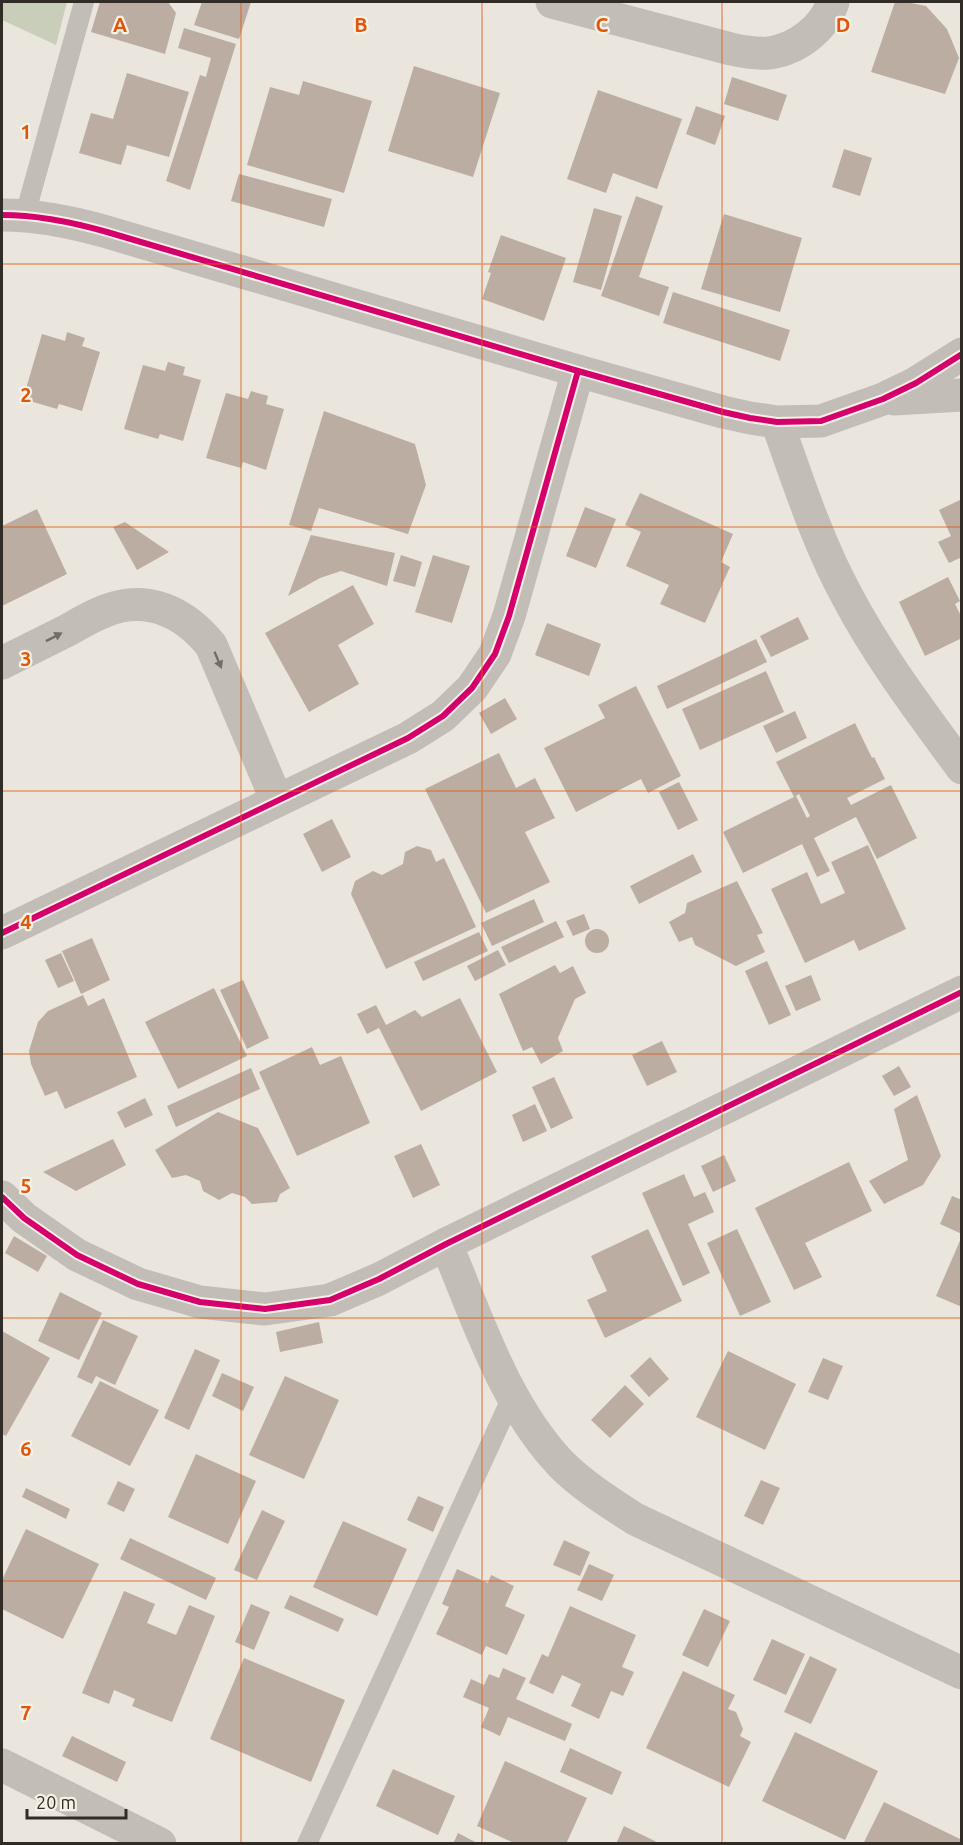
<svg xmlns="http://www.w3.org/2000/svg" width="963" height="1845" viewBox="0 0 963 1845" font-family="Ubuntu,sans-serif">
  <rect width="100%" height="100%" fill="#eae6de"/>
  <path fill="#c8ceba" d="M2,2H67L56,45L2,20Z"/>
  <path fill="#bbada2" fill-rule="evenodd" d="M100,2H168L176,13L165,54L91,32Z
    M202,2H251L239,39L194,25Z
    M895,2H906L926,6L947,29L959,58L945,94L871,72Z
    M184,28L236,44L190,190L166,181L200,75L206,77L211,58L178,48Z
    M414,66L500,93L473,177L388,151Z
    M127,73L189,92L169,157L127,145L121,165L79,153L91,113L113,119Z
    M732,77L787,95L778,121L724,104Z
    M303,81L372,101L344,193L247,165L270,87L299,95Z
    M598,90L682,119L657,189L613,173L606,193L567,179Z
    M696,106L725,116L715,145L686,134Z
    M844,149L872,158L860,196L832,187Z
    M239,174L332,199L324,227L231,201Z
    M636,196L663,206L639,277L669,287L659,316L601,296Z
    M594,208L622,216L601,290L573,282Z
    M724,214L802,238L780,312L701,289Z
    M501,235L566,258L544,321L482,299L491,273L488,272Z
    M673,292L790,330L780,361L663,323Z
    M67,332L85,338L82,346L100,352L82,411L59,404L57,409L23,399L42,334L65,341Z
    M168,362L185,367L183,375L201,380L183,441L160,434L158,439L124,429L143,365L165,371Z
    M251,391L268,396L266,404L284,409L266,470L243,462L241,468L206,458L226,393L248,399Z
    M324,411L415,444L426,485L408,534L319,508L311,531L289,525Z
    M640,493L733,534L721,562L730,567L705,623L660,604L669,585L626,566L641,532L625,525Z
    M962,499V557L949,563L938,542L951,536L939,510Z
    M585,507L616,519L596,568L566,556Z
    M37,509L67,574L2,606V526Z
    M125,522L169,552L137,570L113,527Z
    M311,535L395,553L387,586L341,571L320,578L288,596Z
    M401,555L422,562L415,587L393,581Z
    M433,555L470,566L452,623L415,612Z
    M948,577L960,601L955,604L962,618V638L925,656L899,602Z
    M353,585L374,624L338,645L359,684L309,712L265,633Z
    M798,617L809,639L771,657L760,636Z
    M547,623L601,644L589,676L535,655Z
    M756,639L767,662L667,709L657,686Z
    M766,671L784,712L700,750L682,709Z
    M636,686L681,776L648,793L641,779L576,812L544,748L605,718L598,705Z
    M505,698L517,719L491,734L479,713Z
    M795,711L807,738L776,753L763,726Z
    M855,723L872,758L874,757L885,779L847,798L851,805L891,785L917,838L877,859L856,817L814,838L830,871L817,877L802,844L743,873L723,832L794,797L776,762ZM799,794L810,816L807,818L796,796Z
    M499,753L516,788L535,778L555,818L525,832L550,882L486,913L425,789Z
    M679,782L698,820L678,830L659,792Z
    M332,819L351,857L322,872L303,834Z
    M868,845L906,929L859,951L854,940L805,963L771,889L807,872L821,904L845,893L831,862Z
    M417,846L431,850L436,862L444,858L476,927L386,969L351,894L355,881L373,871L382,875L403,864L405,852Z
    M693,854L702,872L639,904L630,886Z
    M737,881L763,933L757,935L765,952L736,966L695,945L692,937L679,942L669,922L685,913L687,903Z
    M534,899L544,922L492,946L481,923Z
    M584,914L590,929L573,936L566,921Z
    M556,921L564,937L509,963L501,947Z
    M585 941a12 12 0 1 1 24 0a12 12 0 1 1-24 0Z
    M479,932L488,951L423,981L414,962Z
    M92,938L110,980L81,994L62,951Z
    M498,950L506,965L475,981L467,966Z
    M61,953L74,981L58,988L45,960Z
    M767,961L791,1015L769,1025L745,971Z
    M555,965L560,973L573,966L586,993L575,999L558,1038L563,1051L541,1064L532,1047L523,1051L499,994Z
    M811,975L821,1000L796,1011L785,986Z
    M243,980L269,1038L247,1049L220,990Z
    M214,988L247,1056L178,1089L145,1022Z
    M83,995L88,1006L104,998L137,1077L65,1109L57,1091L45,1096L31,1064L29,1051L38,1022L48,1011Z
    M460,998L497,1072L421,1111L379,1028L367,1034L357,1014L376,1005L386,1025L415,1010L422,1017Z
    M662,1041L677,1072L647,1086L632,1055Z
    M312,1047L320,1065L341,1056L370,1123L297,1156L259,1072Z
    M899,1066L911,1087L894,1096L882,1076Z
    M251,1068L260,1089L176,1127L167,1106Z
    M554,1077L573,1118L551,1129L532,1087Z
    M917,1095L941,1156L923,1185L884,1204L869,1181L908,1160L894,1109Z
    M145,1098L153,1115L125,1128L117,1112Z
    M535,1104L547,1131L523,1142L512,1115Z
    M218,1112L258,1128L290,1188L280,1194L277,1202L252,1204L245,1197L232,1193L219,1200L203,1191L200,1181L186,1175L172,1178L155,1150Z
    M113,1139L126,1165L76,1191L43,1172Z
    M421,1144L440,1185L413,1198L394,1156Z
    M724,1155L736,1181L713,1192L701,1166Z
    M849,1162L872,1211L805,1243L822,1277L794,1290L755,1208Z
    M684,1174L694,1197L705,1192L714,1212L688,1224L710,1273L683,1286L642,1193Z
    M952,1196L962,1200V1234L940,1224Z
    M648,1229L682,1301L605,1338L587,1300L607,1291L591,1256Z
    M737,1229L771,1302L740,1316L707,1243Z
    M14,1236L47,1256L38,1272L5,1253Z
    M962,1236V1307L936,1296Z
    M60,1292L102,1313L79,1360L38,1341Z
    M103,1320L138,1336L115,1385L96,1376L92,1384L77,1377Z
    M319,1322L323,1343L280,1352L276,1332Z
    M2,1331L50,1358L6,1436L2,1434Z
    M195,1349L220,1360L189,1430L164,1418Z
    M728,1351L796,1384L765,1450L696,1417Z
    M650,1357L669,1379L649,1397L630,1376Z
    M823,1358L843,1366L828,1400L808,1392Z
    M222,1373L254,1387L243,1411L212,1396Z
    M285,1376L339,1400L304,1479L249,1455Z
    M100,1381L159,1410L130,1466L71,1436Z
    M625,1385L644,1404L610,1438L591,1420Z
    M196,1454L256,1481L228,1544L168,1517Z
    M761,1480L780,1488L763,1525L744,1516Z
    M118,1481L135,1489L124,1512L107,1504Z
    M26,1488L70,1509L66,1519L22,1497Z
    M418,1496L444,1507L433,1532L407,1520Z
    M262,1510L285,1521L257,1580L234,1570Z
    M343,1521L407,1549L377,1616L313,1587Z
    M26,1529L99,1564L63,1639L2,1609V1580Z
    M130,1538L216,1578L206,1600L120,1559Z
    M564,1540L590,1552L580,1576L553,1565Z
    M589,1564L614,1575L602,1601L577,1590Z
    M457,1569L488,1583L491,1575L514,1586L505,1606L525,1615L507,1655L486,1646L482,1655L436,1634L449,1607L442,1604Z
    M124,1591L155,1604L147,1623L176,1635L189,1605L215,1616L172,1722L132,1706L135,1699L114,1690L109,1704L82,1693Z
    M290,1595L344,1619L338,1632L284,1608Z
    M251,1604L270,1612L254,1650L235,1642Z
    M570,1606L636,1635L622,1667L634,1672L623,1696L611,1691L599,1719L571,1706L581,1684L562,1675L553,1694L529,1683L542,1654L548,1657Z
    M704,1609L730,1621L708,1667L682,1655Z
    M772,1639L805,1654L786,1695L753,1680Z
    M810,1656L837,1669L811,1724L784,1712Z
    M244,1658L345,1700L311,1782L210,1739Z
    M503,1668L526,1678L516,1699L572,1724L565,1741L508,1717L500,1736L481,1727L489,1708L463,1697L471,1679L484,1685L489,1674L499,1678Z
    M683,1671L735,1695L728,1709L736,1712L743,1729L740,1736L751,1742L729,1787L646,1748Z
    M795,1732L878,1771L845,1840L762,1801Z
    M72,1736L126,1762L117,1782L62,1756Z
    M570,1748L622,1772L612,1795L560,1772Z
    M505,1761L587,1798L566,1844H516L477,1826Z
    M393,1769L455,1796L438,1835L376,1806Z
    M884,1802L962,1840V1844H863Z
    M624,1826L661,1844H616Z
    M458,1833L479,1844H453Z"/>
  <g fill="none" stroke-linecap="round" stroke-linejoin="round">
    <path stroke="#c2bdb7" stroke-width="20" d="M25,215L84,2
      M307,1844L512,1397"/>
    <path stroke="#c2bdb7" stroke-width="33" d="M552,2L731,49C744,52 756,54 769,53C798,49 824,28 833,2
      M2,215C38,215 72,222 107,232L578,371L723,412L750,418L777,422L821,421L883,399L916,383L962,354
      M894,399L962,395
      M777,422C798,481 817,541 847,596C879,657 921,712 962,768
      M2,663C24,652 46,641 68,630C80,623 92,616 105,611C147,594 184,612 211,645L277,801
      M2,933L408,738L443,716L472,688L495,654L509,616L578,371
      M2,1197L24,1218L77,1255L138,1284L200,1302L265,1309L330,1300L379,1279L446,1244L962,992
      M446,1244C478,1319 504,1404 561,1464C583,1486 609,1502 635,1519L962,1673
      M2,1765L160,1844"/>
    <g stroke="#f6f1e5" stroke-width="10">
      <path id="cycleway" d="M2,215C38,215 72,222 107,232L578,371L723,412L750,418L777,422L821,421L883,399L916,383L962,354
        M2,933L408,738L443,716L472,688L495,654L509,616L578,371
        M2,1197L24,1218L77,1255L138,1284L200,1302L265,1309L330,1300L379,1279L446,1244L962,992"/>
    </g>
    <use href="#cycleway" stroke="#d6006c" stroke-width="6"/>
  </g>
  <defs><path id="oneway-solid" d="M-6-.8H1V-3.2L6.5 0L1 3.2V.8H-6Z" transform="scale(1.5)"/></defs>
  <g fill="#736d68">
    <use href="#oneway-solid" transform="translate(54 637) rotate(-27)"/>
    <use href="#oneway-solid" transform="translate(218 660) rotate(67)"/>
  </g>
  <path fill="none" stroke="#df570d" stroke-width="1.5" stroke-opacity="0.55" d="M241,2V1844M482,2V1844M722,2V1844M2,264H962M2,527H962M2,791H962M2,1054H962M2,1318H962M2,1581H962"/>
  <g font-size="20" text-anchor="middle" font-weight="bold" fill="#df570d" stroke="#f6f1e5" stroke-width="4.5" stroke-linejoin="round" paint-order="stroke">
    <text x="120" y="32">A</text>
    <text x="361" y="32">B</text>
    <text x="602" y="32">C</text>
    <text x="843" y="32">D</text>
    <text x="26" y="139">1</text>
    <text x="26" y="402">2</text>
    <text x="26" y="666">3</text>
    <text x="26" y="929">4</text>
    <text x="26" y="1193">5</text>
    <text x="26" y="1456">6</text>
    <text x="26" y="1720">7</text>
  </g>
  <rect width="963" height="1845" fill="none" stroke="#322c27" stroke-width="6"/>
  <path d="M27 1809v9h99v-9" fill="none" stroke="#322c27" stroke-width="3"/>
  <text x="36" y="1809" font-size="18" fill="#322c27" stroke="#f6f1e5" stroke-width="4.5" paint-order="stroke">20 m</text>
</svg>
